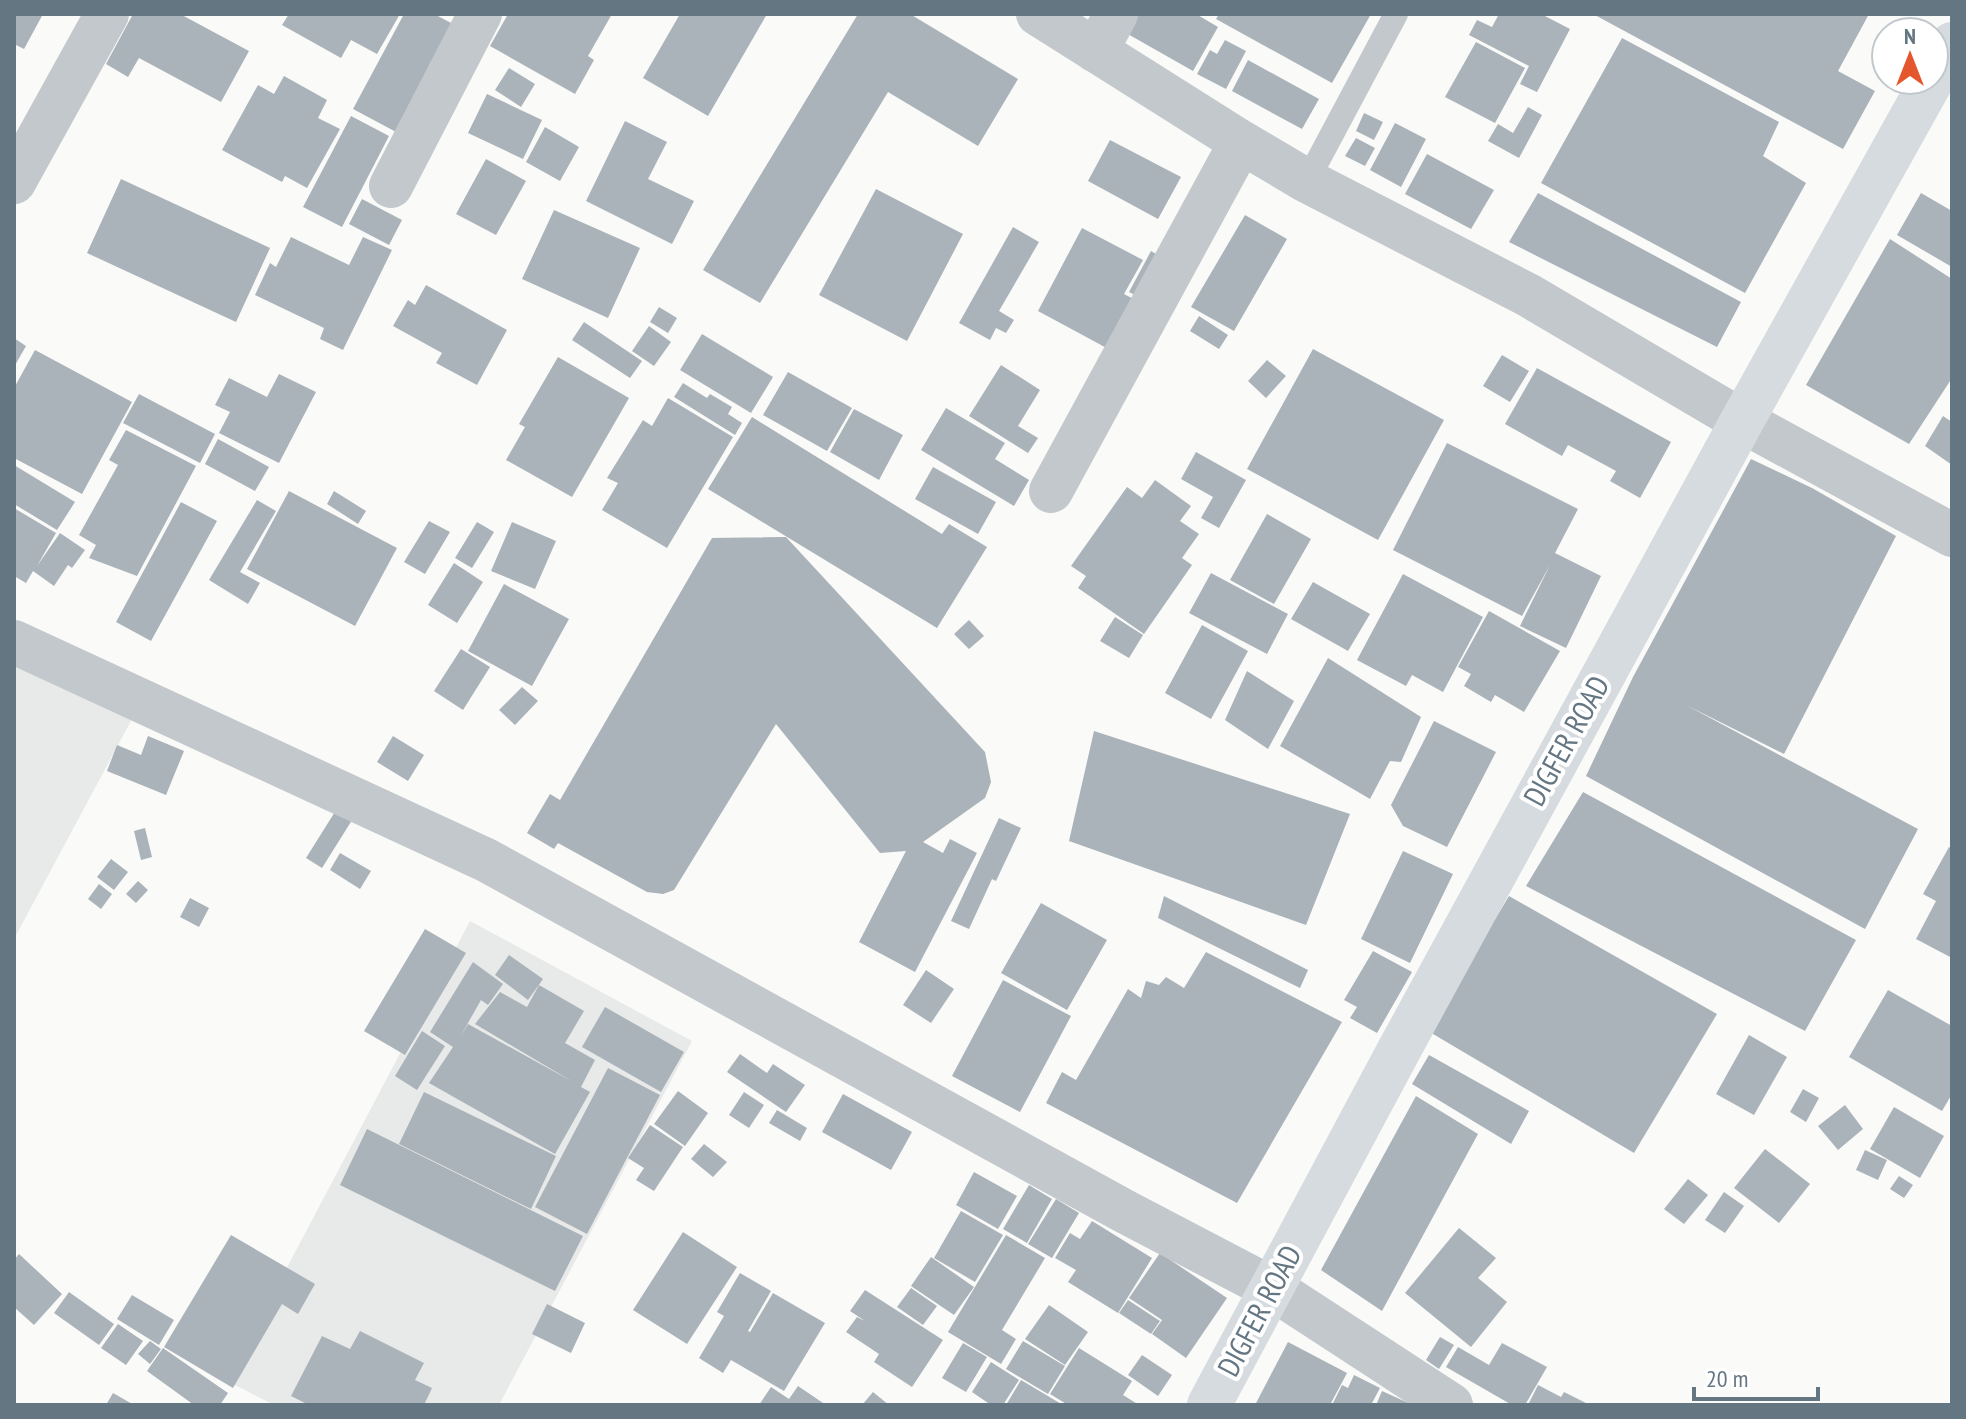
<svg xmlns="http://www.w3.org/2000/svg" width="1966" height="1419" viewBox="0 0 1966 1419" font-family="'PT Sans Narrow',sans-serif">
  <rect width="100%" height="100%" fill="#fafaf8"/>
  <path fill="#e8e9e9" d="M14,663L132,719L14,939Z
    M470,921L692,1041L499,1405H274L227,1381Z"/>
  <path fill="#aab3b9" d="M14,14H43L24,49L14,44Z
    M133,14H180L249,51L221,102L139,58L128,77L106,64Z
    M289,14H400L377,54L351,40L341,58L282,25Z
    M404,14H434L455,25L398,133L353,109Z
    M508,14H612L588,56L594,60L575,94L490,46Z
    M680,14H767L708,116L643,78Z
    M858,14H910L1018,79L978,146L888,92L760,303L703,270Z
    M1137,14H1196L1218,27L1193,71L1126,33Z
    M1219,14H1371L1332,83L1216,19Z
    M1499,14H1541L1570,29L1537,92L1520,84L1529,66L1469,35L1477,20L1492,27Z
    M1593,14H1869L1838,71L1875,91L1843,149Z
    M1622,38L1779,122L1763,156L1806,183L1745,293L1541,183Z
    M1225,40L1246,51L1226,89L1197,74L1210,50L1217,54Z
    M1476,42L1525,68L1495,123L1445,97Z
    M1248,60L1319,99L1302,129L1232,91Z
    M509,68L535,84L521,107L495,90Z
    M284,76L327,100L318,118L340,129L307,188L285,176L282,182L222,150L258,85L274,94Z
    M487,94L542,120L523,159L468,133Z
    M1528,107L1542,115L1519,158L1488,141L1498,124L1513,133Z
    M1364,113L1383,122L1374,140L1356,131Z
    M351,116L389,136L342,227L303,207Z
    M625,121L667,142L648,179L694,201L672,244L586,201Z
    M1395,123L1426,139L1401,187L1370,170Z
    M545,127L579,147L560,181L526,162Z
    M1356,138L1375,148L1365,166L1345,156Z
    M1110,140L1181,177L1158,219L1088,181Z
    M1427,154L1494,190L1471,229L1405,194Z
    M486,159L526,181L496,235L456,214Z
    M121,179L270,248L236,322L87,253Z
    M876,189L963,234L907,341L819,295Z
    M1538,193L1741,302L1717,347L1509,242Z
    M1921,193L1952,211V267L1897,235Z
    M362,199L402,220L389,245L349,224Z
    M554,210L640,248L608,318L522,279Z
    M1245,215L1287,239L1234,331L1191,307Z
    M1013,227L1039,242L999,311L1014,320L1006,333L996,328L990,340L959,323Z
    M1082,228L1143,260L1124,294L1141,303L1114,352L1038,311Z
    M291,237L349,265L363,237L392,250L343,350L320,339L324,328L255,295L270,263L276,267Z
    M1890,239L1952,279V378L1909,444L1806,385Z
    M1151,251L1166,260L1145,300L1129,292Z
    M426,285L507,330L477,385L436,363L442,353L393,326L408,300L415,305Z
    M659,307L677,318L668,333L650,322Z
    M1199,316L1228,335L1219,349L1190,331Z
    M584,322L642,361L630,378L572,340Z
    M649,326L671,342L654,366L632,351Z
    M702,334L773,377L751,413L680,370Z
    M14,338L26,346L14,367Z
    M1313,349L1444,420L1378,540L1247,469Z
    M35,350L132,402L82,494L14,458V388Z
    M1502,355L1529,371L1510,402L1483,386Z
    M558,357L629,398L572,497L506,460L525,427L519,424Z
    M1267,360L1286,376L1266,398L1248,381Z
    M1001,365L1040,390L1018,426L1038,438L1028,453L969,416Z
    M1537,368L1671,442L1640,498L1610,481L1616,471L1568,445L1562,456L1505,424Z
    M788,372L852,408L827,451L763,415Z
    M279,374L316,392L279,463L219,433L230,412L215,405L229,378L267,397Z
    M683,383L707,398L710,394L732,407L728,414L742,423L735,435L674,397Z
    M139,394L215,434L200,463L123,423Z
    M668,398L733,437L667,548L602,510L618,483L607,478L643,420L652,426Z
    M946,408L1005,443L995,459L1029,480L1014,506L921,450Z
    M854,409L903,435L879,480L830,452Z
    M1943,416L1952,422V465L1925,446Z
    M752,417L942,534L949,524L987,547L937,628L708,489Z
    M126,430L196,466L137,576L89,558L96,545L79,535L118,465L109,460Z
    M218,439L269,467L255,491L205,464Z
    M1447,443L1578,509L1555,553L1601,576L1566,648L1520,626L1550,565L1522,616L1393,550Z
    M1196,452L1246,480L1219,528L1201,518L1213,497L1181,479Z
    M1751,459L1812,488L1896,536L1784,754L1686,705L1918,829L1865,929L1586,776L1633,677Z
    M14,465L75,502L57,530L14,504Z
    M933,467L996,502L978,534L915,499Z
    M1155,480L1191,506L1180,521L1199,534L1182,558L1192,565L1144,634L1078,588L1086,576L1071,566L1127,487L1142,498Z
    M289,491L397,548L355,626L247,569Z
    M334,491L366,511L358,524L327,504Z
    M257,500L276,511L240,572L260,583L248,604L209,580Z
    M181,502L217,521L151,641L116,622Z
    M14,508L56,533L37,566L60,533L85,550L72,568L68,565L54,586L33,571L26,583L14,576Z
    M1267,514L1311,539L1274,604L1230,580Z
    M429,521L450,532L425,574L404,562Z
    M477,522L494,532L472,568L455,558Z
    M512,522L556,541L535,589L491,571Z
    M786,537L985,752L991,782L985,798L923,842L943,853L950,839L977,853L915,972L859,942L906,851L880,853L776,724L674,890L663,894L647,892L558,843L554,849L527,833L550,794L560,800L712,538Z
    M454,563L483,582L457,623L428,605Z
    M1211,573L1288,614L1267,654L1189,613Z
    M1403,574L1483,617L1443,692L1412,675L1406,686L1357,660Z
    M1313,582L1370,614L1348,651L1291,619Z
    M504,584L569,619L532,686L468,651Z
    M1489,611L1560,651L1524,712L1495,695L1491,702L1464,686L1471,674L1458,667Z
    M1115,617L1143,635L1129,658L1100,641Z
    M969,620L984,636L969,649L954,634Z
    M1202,625L1248,651L1211,719L1165,693Z
    M461,649L490,667L463,710L434,691Z
    M1328,658L1421,717L1401,762L1390,761L1370,799L1280,746Z
    M1247,671L1294,701L1268,749L1225,720Z
    M522,687L538,701L515,725L499,710Z
    M1434,721L1496,752L1447,847L1403,826L1391,805Z
    M1094,731L1350,814L1306,925L1069,841Z
    M148,736L184,751L166,795L107,771L117,745L141,755Z
    M393,736L424,755L408,781L377,762Z
    M1583,792L1856,940L1805,1031L1526,886Z
    M338,807L354,817L322,868L306,858Z
    M999,818L1021,828L996,881L992,879L969,929L951,921Z
    M145,828L152,857L141,860L134,831Z
    M1949,847L1952,849V958L1916,939L1936,901L1923,894Z
    M1403,851L1453,874L1410,963L1361,939Z
    M340,853L371,871L360,889L330,870Z
    M111,859L128,872L114,890L97,877Z
    M138,881L148,890L136,903L126,894Z
    M99,884L112,894L101,909L88,899Z
    M1164,896L1308,970L1300,988L1158,918Z
    M1509,896L1717,1014L1634,1153L1428,1031Z
    M190,898L209,908L199,927L180,917Z
    M1041,903L1107,940L1067,1010L1001,973Z
    M425,929L466,953L405,1055L364,1031Z
    M1373,951L1412,972L1377,1033L1350,1018L1357,1007L1344,1000Z
    M1206,952L1342,1022L1237,1203L1046,1103L1062,1072L1076,1080L1128,989L1141,998L1146,981L1159,985L1166,977L1184,988Z
    M509,955L543,979L528,1000L495,975Z
    M473,962L503,984L488,1005L481,1000L460,1037L468,1024L573,1082L475,1024L500,992L527,1007L539,985L584,1011L565,1043L595,1060L581,1087L590,1092L555,1154L429,1083L453,1047L430,1032Z
    M926,970L954,989L931,1023L903,1005Z
    M1003,980L1071,1016L1020,1112L952,1076Z
    M1888,990L1952,1026V1094L1942,1111L1849,1057Z
    M605,1007L684,1052L661,1092L582,1047Z
    M422,1031L445,1046L417,1090L395,1076Z
    M1749,1035L1787,1057L1754,1115L1716,1094Z
    M740,1054L767,1073L773,1064L805,1085L786,1112L727,1072Z
    M1429,1055L1529,1111L1511,1144L1412,1084Z
    M608,1068L660,1095L587,1234L535,1207Z
    M1803,1089L1819,1098L1806,1122L1790,1112Z
    M678,1091L708,1113L685,1146L654,1124Z
    M424,1092L556,1156L531,1209L399,1144Z
    M744,1092L764,1105L749,1128L729,1115Z
    M843,1094L912,1132L891,1170L822,1132Z
    M1416,1096L1478,1134L1382,1311L1321,1270Z
    M1845,1105L1863,1129L1838,1150L1818,1126Z
    M1894,1107L1944,1136L1920,1178L1870,1149Z
    M777,1110L807,1128L800,1141L769,1123Z
    M650,1125L683,1147L654,1191L636,1180L644,1168L628,1158Z
    M367,1129L583,1236L555,1291L340,1185Z
    M704,1144L727,1162L713,1177L691,1159Z
    M1765,1149L1810,1184L1779,1223L1734,1188Z
    M1865,1150L1887,1160L1878,1180L1856,1170Z
    M974,1172L1017,1196L998,1229L956,1205Z
    M1899,1176L1913,1185L1904,1198L1890,1189Z
    M1688,1179L1708,1195L1684,1224L1664,1209Z
    M1029,1185L1052,1199L1027,1243L1003,1229Z
    M1724,1192L1744,1206L1725,1233L1705,1220Z
    M1056,1199L1079,1213L1052,1258L1028,1244Z
    M961,1211L1003,1235L975,1282L934,1258Z
    M1092,1221L1152,1258L1118,1313L1068,1282L1076,1270L1055,1258L1070,1233L1080,1239Z
    M1459,1228L1496,1258L1478,1278L1507,1302L1471,1347L1405,1293Z
    M683,1232L737,1267L687,1344L633,1310Z
    M231,1235L315,1284L298,1314L282,1304L233,1388L164,1347Z
    M1006,1235L1045,1258L1002,1330L1016,1339L1001,1364L948,1332Z
    M1160,1253L1227,1298L1186,1358L1152,1334L1162,1320L1129,1298Z
    M19,1254L62,1294L34,1325L14,1307V1260Z
    M931,1257L974,1287L954,1315L911,1286Z
    M740,1273L771,1291L748,1331L750,1332L773,1293L825,1323L784,1391L731,1360L723,1373L699,1358L724,1316L717,1312Z
    M911,1288L937,1306L923,1325L897,1307Z
    M865,1290L943,1340L912,1387L874,1362L879,1354L846,1332L857,1317L865,1321L850,1311Z
    M69,1292L114,1324L99,1345L54,1313Z
    M132,1295L174,1320L159,1345L117,1319Z
    M1128,1300L1160,1321L1151,1334L1119,1313Z
    M547,1304L585,1323L571,1353L532,1334Z
    M1049,1305L1088,1332L1065,1365L1025,1339Z
    M118,1324L143,1341L126,1365L101,1348Z
    M360,1331L424,1363L415,1380L432,1388L424,1405H309L291,1396L322,1336L350,1349Z
    M1440,1337L1454,1345L1439,1369L1426,1360Z
    M150,1341L161,1349L150,1364L138,1354Z
    M1023,1341L1065,1366L1048,1394L1006,1369Z
    M1288,1342L1347,1373L1330,1405H1255Z
    M963,1343L987,1357L966,1392L942,1378Z
    M1502,1343L1547,1367L1525,1405H1512L1446,1367L1458,1347L1489,1365Z
    M163,1348L228,1393L220,1405H194L147,1371Z
    M1079,1348L1132,1381L1123,1395L1139,1405H1068L1050,1394Z
    M1142,1355L1172,1375L1158,1396L1128,1375Z
    M991,1362L1019,1380L1003,1405H991L972,1392Z
    M1354,1375L1380,1388L1371,1405H1332L1342,1385L1348,1388Z
    M1021,1380L1063,1405H1006Z
    M1538,1385L1561,1397L1564,1392L1590,1405H1528Z
    M798,1386L826,1405H759L771,1387L789,1399Z
    M1382,1391L1413,1405H1376Z
    M873,1392L889,1405H862Z
    M113,1393L134,1405H106Z"/>
  <g fill="none" stroke-linecap="round" stroke-linejoin="round">
    <path stroke="#c3c8cc" stroke-width="24" d="M1307,181L1396,14"/>
    <path stroke="#c3c8cc" stroke-width="44" d="M1038,14L1241,142L1307,181L1528,295L1742,421L1952,535
      M1096,51L1116,14
      M14,182L107,14
      M391,186L480,14
      M1051,491L1241,142
      M14,642L486,860L1124,1211L1273,1289L1451,1405"/>
    <path stroke="#d6dbdf" stroke-width="44" d="M1934,76L1952,44
      M1209,1405L1399,1050L1742,421L1932,80"/>
  </g>
  <g text-anchor="middle" stroke-width="8" stroke-linejoin="round" paint-order="stroke">
    <g font-size="30" fill="#657683" stroke="#fff">
      <text transform="translate(1567 741) rotate(-61)" y="10">DIGFER ROAD</text>
      <text transform="translate(1260 1311) rotate(-62)" y="10">DIGFER ROAD</text>
    </g>
  </g>
  <rect width="1966" height="1419" fill="none" stroke="#657683" stroke-width="32"/>
  <g transform="translate(1910 56)"><circle r="38" fill="#ffffff" stroke="#c1c8cd" stroke-width="2"/>
  <path d="M0-6L14 30L0 20L-14 30Z" fill="#e4572e"/>
  <text y="-12" font-size="22" font-weight="bold" text-anchor="middle" fill="#657683">N</text>
  </g>
  <path d="M1694 1387v12h124v-12" fill="none" stroke="#657683" stroke-width="4"/>
  <text x="1706" y="1387" font-size="24" fill="#657683" stroke="#ffffff" stroke-width="6" paint-order="stroke">20 m</text>
</svg>
